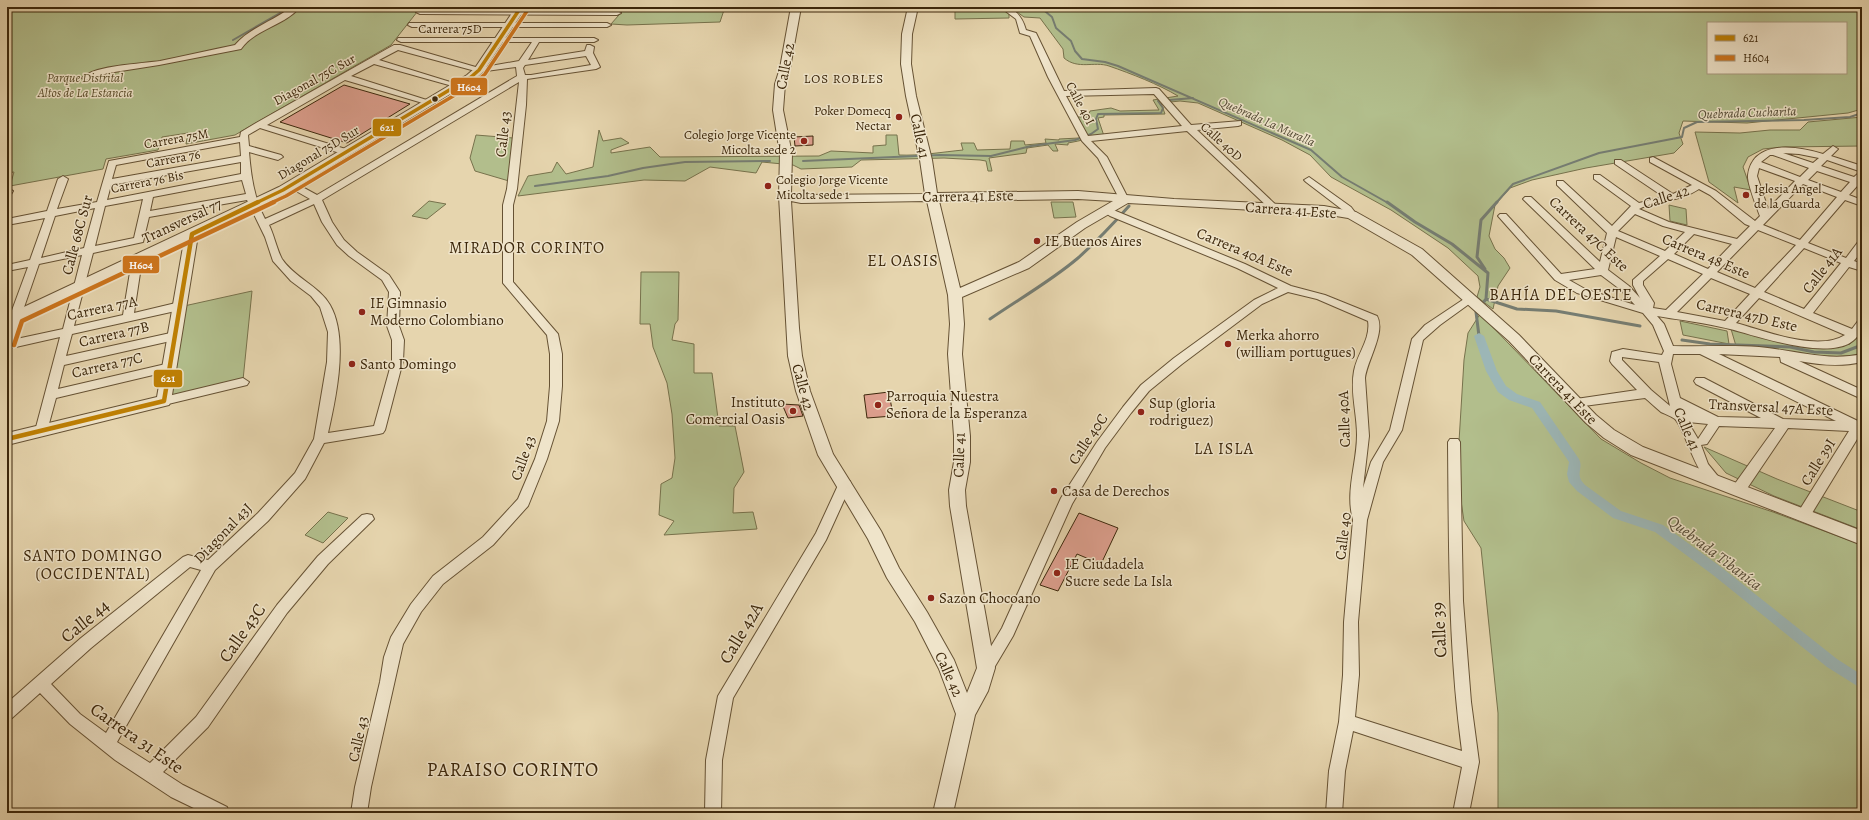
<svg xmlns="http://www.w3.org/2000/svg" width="1869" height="820" viewBox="0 0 1869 820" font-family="Alegreya,serif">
  <rect width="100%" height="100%" fill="#e6d5ae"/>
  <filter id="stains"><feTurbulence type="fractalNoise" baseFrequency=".005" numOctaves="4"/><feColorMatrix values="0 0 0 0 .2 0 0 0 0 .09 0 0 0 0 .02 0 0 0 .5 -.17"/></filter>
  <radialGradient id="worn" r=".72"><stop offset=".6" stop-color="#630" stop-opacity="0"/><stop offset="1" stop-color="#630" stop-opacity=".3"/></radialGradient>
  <path fill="#b2be8c" stroke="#77724c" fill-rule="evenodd" d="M7,7H421L391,45L235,135L186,144L188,133L162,137L158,150L106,159L103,169L10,186L14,172L7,173Z
    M626,7H725L720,22L627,25L611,24Z
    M955,7H1009V18L955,19Z
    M1010,7H1862V109L1848,113L1747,123L1683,121L1679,133L1683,144L1674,153L1586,168L1532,180L1510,188L1495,205L1489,236L1495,249L1504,258L1510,268L1498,286L1493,309L1477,297L1480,287L1478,276L1448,248L1391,210L1331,177L1310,155L1282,140L1198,103L1180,101L1161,103L1165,114L1104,115V117L1098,118L1104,136C1091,137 1081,141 1068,143V145L1055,144L1058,151H1053L1048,145L1027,148L1026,153L989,158L992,171H988L986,161L980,160L944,158L861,160L852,167L801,169L793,165L762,162L756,173L710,167L685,181L644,180L518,196L528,176L552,172L557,162L566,174L593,167L599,130L603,141L621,138L629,143L611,150V153L650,147L660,157L819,156L831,151L873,153V146L886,145V135H897L899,155C920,156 942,152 963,150L961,143H974L977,150L1010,149L1011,141H1024L1025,145L1046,143L1045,139L1059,140V139L1079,138L1085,136L1076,117H1088L1090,111L1111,108L1120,111L1159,110L1153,100L1178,96C1158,84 1132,74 1109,66C1094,61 1078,70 1064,58L1063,49L1040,18L1024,17ZM1708,23H1846V73H1708Z
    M1862,117V146L1783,147L1763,149L1748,157L1743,167L1751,190L1734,187L1738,203L1709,182L1695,132L1740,133L1770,130H1800L1808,122Z
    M476,135L513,138L509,181L475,171L470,158Z
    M429,201L446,204L427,219L412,216Z
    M1051,202H1073L1076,217L1054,218Z
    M1669,205L1686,209L1687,225L1670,221Z
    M641,272H679L678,320L675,324L672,340L694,344V373H712L719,426H735L744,472L734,488L733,513L753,512L757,529L664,535L674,521L659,515L661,484L672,478L675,458L672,414L667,383L653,347L650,324H640Z
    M252,291L243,380L168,398L184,306Z
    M1480,314L1601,439L1641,463L1670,478L1773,512L1862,545V813H1498V713L1481,548L1464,521L1457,474L1464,360L1468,333Z
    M1680,321L1727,331L1729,344L1683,335Z
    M1731,329L1826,348L1850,344L1862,331V356L1819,357L1736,346Z
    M1704,447L1777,479L1862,512V530L1774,496L1726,473Z
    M328,512L348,518L323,543L305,535Z"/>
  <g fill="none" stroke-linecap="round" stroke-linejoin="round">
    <path stroke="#767d72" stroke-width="2" d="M1040,7L1052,17L1056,28L1071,41L1075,51L1082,59L1105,62L1118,66L1311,150L1342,177L1388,203
      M233,40L280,13L284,7
      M803,161L940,155L991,156L1031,146L1075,140L1091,134L1098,129L1096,119L1098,114L1161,113L1163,108L1158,101L1193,98
      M535,186L608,176L643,168L685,162L770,161
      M1496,203L1513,184L1599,153L1682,137L1684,128L1697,122L1804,120L1850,117L1862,113"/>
    <path stroke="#767d72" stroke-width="3" d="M1387,202L1415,222L1452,244L1488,273L1486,299L1476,312L1479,336
      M1485,269L1477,257L1481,220L1497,202
      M1486,299L1517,309L1556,311L1640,326
      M990,319C1019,299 1051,281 1078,258C1096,242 1113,224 1129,206
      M1682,340L1710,344L1790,347L1814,352L1841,353L1862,345"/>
    <path fill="#9cb6b6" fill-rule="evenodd" d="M1479,333L1484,336L1497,371L1506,386L1517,394L1540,402L1579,459C1584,469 1574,474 1585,485L1621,511L1663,525L1721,567L1837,659L1862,675V689L1827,667L1713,575L1655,532L1613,518L1577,491L1569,482L1567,474L1569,462L1532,408L1509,400L1498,392L1486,371L1474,336Z"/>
  </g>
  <path fill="#dd9f8e" stroke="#3c270b" d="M344,85L410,104L347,143L280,122Z
    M813,136V145L795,146L794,137Z
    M889,392L893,416L867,418L864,395Z
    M782,404L799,405L803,416L788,418Z
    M1079,513L1118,528L1101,564L1077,554L1058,591L1040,585Z"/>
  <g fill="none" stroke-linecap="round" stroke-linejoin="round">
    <g stroke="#665234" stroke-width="2">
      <path id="minor" d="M291,7H300C284,26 255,29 241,49L159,65L108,73L86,80L82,78C95,65 141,64 160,61C185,56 210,50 235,45C249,28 274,21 291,7Z
        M1000,7C1015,7 1022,16 1026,30L1036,33L1064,91L1156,88L1159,89L1191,125L1241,121V125L1238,126L1197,130L1276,205L1278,207L1276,209H1270L1187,131L1091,141L1107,157L1129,200L1124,203L1121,202L1098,158L1082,141L1048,77L1030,36L1020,33L1016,19ZM1154,94L1182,126L1088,136L1066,96Z
        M417,10L617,11L621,13L617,15L420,14L416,12Z
        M409,23H607L611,25L607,27H412L408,25Z
        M398,38H594L598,40L594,42H539L528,60L585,51L587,45H590L594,47L593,53L600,67L596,69L527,79L526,105L517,189L513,205V282L558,334L562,354V386L559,421L547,459L528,506L493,545L443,584L421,612L403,644L371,787L367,813H351L355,787L380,682L384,657L391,637L411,604L433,576L483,537L518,499L535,459L547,421L550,386V354L547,335L503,283V205L507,189L519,82L322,200L332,222L344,240L357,252L389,275L400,292L399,326L404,340L403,361L385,430L383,433L379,434L324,443L305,479L268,521L215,570L117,742L150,763L196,717L277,605L318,556L362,515L367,514L372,515L374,519L328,564L287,613L208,727L163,772L183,785L227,807L229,813H204L171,797L115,760L70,724L40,693L12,718L7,720V703L81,638L183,557L188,555L208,560L258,513L295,473L314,439L327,362L328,332L320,307L311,296L291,281L273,261L265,237L247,200L149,217L143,242L93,253L74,326L123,315L132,260L137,257L142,260L134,313L180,302L185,306L180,310L72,334L66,356L175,332L181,336L175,340L64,365L58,389L170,363L176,367L170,371L56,398L47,431L45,434H37L35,431L60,337L7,349V341L63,329L82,255L39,264L21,316L20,319L7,322V314L11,313L28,267L7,271V265L30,260L45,218L7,225V219L47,211L58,179L63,176L68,179L57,209L97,202L109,161L240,137L241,132L256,123L394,45H400L479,68L519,61L532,42H401L397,40ZM398,50L479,72L516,67L517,76L317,195L295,183H289V187L310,199L265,219C254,198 251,176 249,152L278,160L283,157L281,155L249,146L248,135L260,128L346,155L349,154V150L267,125L345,80L426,104L429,105L433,102L351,76L374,64L456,87L460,85L379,60ZM586,56L591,65L531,75H525L523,68L525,65ZM240,142L241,156L112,179L116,165ZM241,162V174L107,200L111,185ZM242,180L246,194L150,211L153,197ZM143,199L134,238L95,246L105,206ZM314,204L322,222L337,245L349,256L382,280L389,292L387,326L392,340V361L374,426L328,433C336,398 349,338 330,305C319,286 295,278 282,259C277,250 274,235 269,225ZM95,208L84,248L41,258L55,216ZM190,567L201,570L106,733L80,714L51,684L91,648Z
        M1833,146L1838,149L1831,156L1862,166V186L1858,185L1849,195L1862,200V206L1845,200L1808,243L1846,258L1858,242L1862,241V251L1854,261L1862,264V271L1849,267L1813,313L1852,329L1858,321L1862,320C1862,374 1758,336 1730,329C1706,323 1681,320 1657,316L1664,324L1673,346C1702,347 1730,345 1759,347C1794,350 1827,362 1862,354V362C1841,367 1820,365 1799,361L1862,390V399L1781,362L1780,357L1719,354L1862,423V431L1809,518L1804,519L1799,518L1797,514L1849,431L1788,428L1744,493L1739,494L1734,493L1733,489L1734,485L1775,428L1719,426L1707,444L1701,445L1708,464L1721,480L1720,483C1698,490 1687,431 1675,419C1671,416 1665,414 1661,412C1655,407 1650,402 1645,398L1576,407L1572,406L1570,403L1572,400L1576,399L1637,390L1612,364L1610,361L1612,352L1623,349L1662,355L1664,351L1653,325L1643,313L1577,293L1555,280L1498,216L1500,214H1506L1561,274L1595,269L1525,201L1523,199L1525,197H1531L1600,262L1607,233L1557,185V181H1563L1612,226L1631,206L1594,179V175H1600L1639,203L1664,197L1615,164V160H1621L1673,194L1692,185L1650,162V158L1653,157L1716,191L1755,221L1760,216C1757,208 1747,183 1748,175C1753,139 1797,146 1823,154ZM1783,153L1799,154L1819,158L1813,163ZM1770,155H1773L1809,168L1800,177L1761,162ZM1827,160L1859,171H1861L1854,177L1821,166ZM1759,168L1795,181L1768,209L1757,176ZM1817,171L1850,182L1841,192L1808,180ZM1803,184L1837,197L1800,240L1763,225ZM1699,189L1710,195L1745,224L1750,226L1737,239L1669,222L1639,209C1658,199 1680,202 1699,189ZM1635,214L1663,226L1685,232L1665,251L1618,231ZM1758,230L1796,245L1755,288L1717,272ZM1694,234L1732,244L1708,269L1674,254ZM1616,237L1660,256L1633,280V285L1640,298L1629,286L1608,270ZM1804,248L1841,263L1804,309L1764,292ZM1668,259L1703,274L1666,310L1653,308L1654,303L1643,285V281ZM1601,275L1621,290L1635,305L1585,289L1569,280ZM1711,278L1750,294L1725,321L1677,312ZM1759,298L1845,335C1818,352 1765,331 1736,323ZM1673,354H1700L1836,421L1783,419L1704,378H1696L1694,381L1696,384L1761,418L1718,417L1680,398L1671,364ZM1622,357L1659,362L1670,406L1651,390L1622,360ZM1688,422L1708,424L1698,439Z
        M1309,177L1351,207L1357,215L1355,217H1349L1344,211L1306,182L1304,180Z
        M7,188L13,191L10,196L7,197Z
        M1106,207L1245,264L1291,286L1325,295L1377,316C1386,332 1367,361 1365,378L1369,436L1363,488L1371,462L1390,430L1412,339L1425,325L1467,297H1475L1476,299L1440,325L1423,340L1402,430L1383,462L1367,520L1358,622L1359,675L1355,717L1462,751C1448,648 1449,546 1448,442L1450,439H1458L1460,442L1463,601L1471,702L1479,762L1469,813H1453L1462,767L1353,731L1345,771L1342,813H1326L1329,771L1339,722L1343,675L1344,622L1353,520C1345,491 1357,464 1357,435C1357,413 1350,392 1354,371C1357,354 1371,339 1368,321L1317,299L1288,292L1262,304L1182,364L1149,391L1131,413L1105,448L1072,504L1013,636L991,673L986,675L981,673L979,668L981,663L1002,628L1061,498L1097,442L1123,407L1141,385L1174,358L1254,300L1278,288L1237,268L1110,216L1101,210Z
        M243,378L249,382L247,385L164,405L160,404L158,401L160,398L164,397Z
        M845,480L850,481L851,485L826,540L733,698L722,760L721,813H705L706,760L718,696L816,533L840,481Z"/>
    </g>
    <g stroke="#665234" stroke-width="2">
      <path id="tertiary" d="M516,7H526L483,72L475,79L287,193L198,235L171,401L169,405L7,445V433L157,397L184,241L22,319L14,343L12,346L7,348V322L11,313L279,187L467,75L475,68Z
        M791,7H801L790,68L785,84L783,110L792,154L791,194L801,195L925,194L920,160L906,96L901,64L902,34L908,7H918L912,34L911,64L916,96L932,160L937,193L1078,191L1174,199L1324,206L1356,212L1422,249L1519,335L1596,415L1614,430L1643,447L1862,531V545L1631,455L1604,438L1586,423L1509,341L1412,255L1348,218L1324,214L1128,203L1085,228L1029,268L962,297L964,324L962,354L970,436V462L965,490L966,506L995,668L988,691L975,715L953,813H933L956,714L939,669L915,622L887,578L868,539L818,455L796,391L788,356L779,196L780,154L773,110L775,84L780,68ZM1078,199L1113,201L1077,222L1019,262L960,288L939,201ZM791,201L801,203L927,201L948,295L950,324L948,354L954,436V462L949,490L950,506L977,668L967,693L954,660L927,612L899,568L881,531L833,454L810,391L802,356L799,328Z"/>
    </g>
    <use href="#minor" fill="#efe4ca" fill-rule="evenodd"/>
    <use href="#tertiary" fill="#efe4ca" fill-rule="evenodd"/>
    <g stroke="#efe4ca" stroke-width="5.5">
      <path id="bus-1-far1" d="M256,203L283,190L471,77L479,70L521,7"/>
    </g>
    <g stroke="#efe4ca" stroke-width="8">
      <path id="bus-1" d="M7,439L164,401L192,234L258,202"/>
    </g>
    <g stroke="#efe4ca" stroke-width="5.5">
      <path id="bus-2-far1" d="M271,203L286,196L475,83L485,74L527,11"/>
    </g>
    <g stroke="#efe4ca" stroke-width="8">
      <path id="bus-2" d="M14,345L22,321L274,202"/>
    </g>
    <use href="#bus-1-far1" stroke="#bf8003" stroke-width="3.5"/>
    <use href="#bus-1" stroke="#bf8003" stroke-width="4.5"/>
    <use href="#bus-2-far1" stroke="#ce751c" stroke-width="3.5"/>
    <use href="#bus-2" stroke="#ce751c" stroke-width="4.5"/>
  </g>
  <circle fill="#3c270b" stroke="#efe4ca" stroke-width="1.5" cx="435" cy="99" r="3.5"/>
  <g fill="#8f2418" stroke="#efe4ca" stroke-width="1.5">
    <circle cx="899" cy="117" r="4"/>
    <circle cx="804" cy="141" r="4"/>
    <circle cx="768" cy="186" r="4"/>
    <circle cx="1746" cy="195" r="4"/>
    <circle cx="1037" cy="241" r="4"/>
    <circle cx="362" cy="312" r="4"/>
    <circle cx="1228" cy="344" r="4"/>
    <circle cx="352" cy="364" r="4"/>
    <circle cx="878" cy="405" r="4"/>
    <circle cx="793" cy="411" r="4"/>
    <circle cx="1141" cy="412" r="4"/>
    <circle cx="1054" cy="491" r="4"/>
    <circle cx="1057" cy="573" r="4"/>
    <circle cx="931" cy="598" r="4"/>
  </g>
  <g text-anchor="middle" stroke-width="3" stroke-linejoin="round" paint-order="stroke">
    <g font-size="13" fill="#3c270b" stroke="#efe4ca">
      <text x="450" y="33">Carrera 75D</text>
      <text transform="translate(314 79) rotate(-29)" y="5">Diagonal 75C Sur</text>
      <text transform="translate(1081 103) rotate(62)" y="5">Calle 40I</text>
      <text transform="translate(176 138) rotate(-10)" y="5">Carrera 75M</text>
      <text transform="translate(1222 141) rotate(42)" y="5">Calle 40D</text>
      <text transform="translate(318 152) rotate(-31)" y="5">Diagonal 75D Sur</text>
      <text transform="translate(173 158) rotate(-10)" y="5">Carrera 76</text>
      <text transform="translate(147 181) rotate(-11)" y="5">Carrera 76 Bis</text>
    </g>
    <g font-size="13" font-style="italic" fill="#5a4d2b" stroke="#efe4ca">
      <text x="85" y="82">Parque Distrital<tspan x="85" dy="15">Altos de La Estancia</tspan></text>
    </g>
    <g font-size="13" letter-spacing="1" fill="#3c270b" stroke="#efe4ca">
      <text x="844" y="83">LOS ROBLES</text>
    </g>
    <g font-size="13" fill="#3c270b" stroke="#efe4ca" text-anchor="end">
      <text x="891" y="115">Poker Domecq<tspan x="891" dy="15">Nectar</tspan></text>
      <text x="796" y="139">Colegio Jorge Vicente<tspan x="796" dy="15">Micolta sede 2</tspan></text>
      <text x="776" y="184" text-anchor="start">Colegio Jorge Vicente<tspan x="776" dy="15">Micolta sede 1</tspan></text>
      <text x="1754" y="193" text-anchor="start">Iglesia Angel<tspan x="1754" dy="15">de la Guarda</tspan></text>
    </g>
    <g font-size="13" font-style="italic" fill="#544b36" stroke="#efe4ca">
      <text transform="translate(1747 112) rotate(-2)" y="5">Quebrada Cucharita</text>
      <text transform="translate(1267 121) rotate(24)" y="5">Quebrada La Muralla</text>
    </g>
    <g font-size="15" fill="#3c270b" stroke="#efe4ca">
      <text transform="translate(785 66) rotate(-79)" y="5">Calle 42</text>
      <text transform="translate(503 134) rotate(-83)" y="5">Calle 43</text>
      <text transform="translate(920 136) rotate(78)" y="5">Calle 41</text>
      <text transform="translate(968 196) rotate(-1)" y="5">Carrera 41 Este</text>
      <text transform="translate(1666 197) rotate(-18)" y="5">Calle 42</text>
      <text transform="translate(1291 210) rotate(4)" y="5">Carrera 41 Este</text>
      <text transform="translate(182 221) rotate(-25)" y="5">Transversal 77</text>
      <text transform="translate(1589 234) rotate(43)" y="5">Carrera 47C Este</text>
      <text transform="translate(77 235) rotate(-75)" y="5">Calle 68C Sur</text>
      <text transform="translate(1245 252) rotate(23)" y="5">Carrera 40A Este</text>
      <text transform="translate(1706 256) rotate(23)" y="5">Carrera 48 Este</text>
      <text transform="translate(1822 270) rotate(-52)" y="5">Calle 41A</text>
      <text transform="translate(102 308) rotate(-12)" y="5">Carrera 77A</text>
      <text transform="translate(1747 315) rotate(13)" y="5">Carrera 47D Este</text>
      <text transform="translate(114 334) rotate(-13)" y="5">Carrera 77B</text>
      <text transform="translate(107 365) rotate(-13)" y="5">Carrera 77C</text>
      <text transform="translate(803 387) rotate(75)" y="5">Calle 42</text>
      <text transform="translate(1563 389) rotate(46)" y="5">Carrera 41 Este</text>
      <text transform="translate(1771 407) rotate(3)" y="5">Transversal 47A Este</text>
      <text transform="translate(1344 419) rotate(-92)" y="5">Calle 40A</text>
      <text transform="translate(1687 429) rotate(67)" y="5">Calle 41</text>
      <text transform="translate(1088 439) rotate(-56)" y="5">Calle 40C</text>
      <text transform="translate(959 455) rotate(-88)" y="5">Calle 41</text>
      <text transform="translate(523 458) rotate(-70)" y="5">Calle 43</text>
      <text transform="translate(1818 462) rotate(-58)" y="5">Calle 39I</text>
      <text transform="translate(223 533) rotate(-46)" y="5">Diagonal 43J</text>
      <text transform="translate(1343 536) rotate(-83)" y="5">Calle 40</text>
      <text transform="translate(949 674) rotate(66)" y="5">Calle 42</text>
      <text transform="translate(358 739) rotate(-77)" y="5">Calle 43</text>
    </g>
    <g font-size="15" fill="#3c270b" stroke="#efe4ca" text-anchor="start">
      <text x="1045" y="246">IE Buenos Aires</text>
      <text x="370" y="308">IE Gimnasio<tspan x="370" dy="17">Moderno Colombiano</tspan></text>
      <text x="1236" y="340">Merka ahorro<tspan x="1236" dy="17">(william portugues)</tspan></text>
      <text x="360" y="369">Santo Domingo</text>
      <text x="886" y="401">Parroquia Nuestra<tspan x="886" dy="17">Señora de la Esperanza</tspan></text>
      <text x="785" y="407" text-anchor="end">Instituto<tspan x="785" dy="17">Comercial Oasis</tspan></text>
      <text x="1149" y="408">Sup (gloria<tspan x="1149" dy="17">rodriguez)</tspan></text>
      <text x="1062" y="496">Casa de Derechos</text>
      <text x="1065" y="569">IE Ciudadela<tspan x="1065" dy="17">Sucre sede La Isla</tspan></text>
      <text x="939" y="603">Sazon Chocoano</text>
    </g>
    <g font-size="16" letter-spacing="1" fill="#3c270b" stroke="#efe4ca">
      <text x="527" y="253">MIRADOR CORINTO</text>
      <text x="903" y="266">EL OASIS</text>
      <text x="1561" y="300">BAHÍA DEL OESTE</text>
      <text x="1224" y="454">LA ISLA</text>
      <text x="93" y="561">SANTO DOMINGO<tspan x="93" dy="18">(OCCIDENTAL)</tspan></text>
    </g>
    <g font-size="16" font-style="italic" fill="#544b36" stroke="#efe4ca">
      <text transform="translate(1715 552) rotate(37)" y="6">Quebrada Tibaníca</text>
    </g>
    <g font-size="18" fill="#3c270b" stroke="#efe4ca">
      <text transform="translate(85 621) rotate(-39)" y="6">Calle 44</text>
      <text transform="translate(1439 630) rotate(-93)" y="6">Calle 39</text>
      <text transform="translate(242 633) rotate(-55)" y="6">Calle 43C</text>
      <text transform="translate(741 633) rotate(-59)" y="6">Calle 42A</text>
      <text transform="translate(137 738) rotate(35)" y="6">Carrera 31 Este</text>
    </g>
    <g font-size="19" letter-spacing="1" fill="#3c270b" stroke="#efe4ca">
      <text x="513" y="776">PARAISO CORINTO</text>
    </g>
  </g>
  <g stroke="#efe4ca" stroke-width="1.5">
    <rect x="450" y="77" width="38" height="19" rx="4" fill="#ce751c"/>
    <rect x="372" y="118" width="30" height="19" rx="4" fill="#bf8003"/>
    <rect x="122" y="255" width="38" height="19" rx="4" fill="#ce751c"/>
    <rect x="153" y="369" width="30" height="19" rx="4" fill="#bf8003"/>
  </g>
  <g font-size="11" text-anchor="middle" font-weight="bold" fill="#fff">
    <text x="469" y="91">H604</text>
    <text x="387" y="131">621</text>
    <text x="141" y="269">H604</text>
    <text x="168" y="382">621</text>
  </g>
  <rect width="1869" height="820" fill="none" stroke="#e6d5ae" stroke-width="24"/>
  <rect x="8" y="8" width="1853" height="804" fill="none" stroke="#3c270b" stroke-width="2"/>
  <rect x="12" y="12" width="1845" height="796" fill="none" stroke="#3c270b"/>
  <rect x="1707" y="22" width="140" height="52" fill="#efe4ca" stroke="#a7987e"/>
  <rect x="1715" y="35" width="20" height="6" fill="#bf8003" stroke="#a7987e"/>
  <text x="1743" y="42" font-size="12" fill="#3c270b">621</text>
  <rect x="1715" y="55" width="20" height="6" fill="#ce751c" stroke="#a7987e"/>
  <text x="1743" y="62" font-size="12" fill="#3c270b">H604</text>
  <rect width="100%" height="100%" filter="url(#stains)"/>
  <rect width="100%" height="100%" fill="url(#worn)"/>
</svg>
